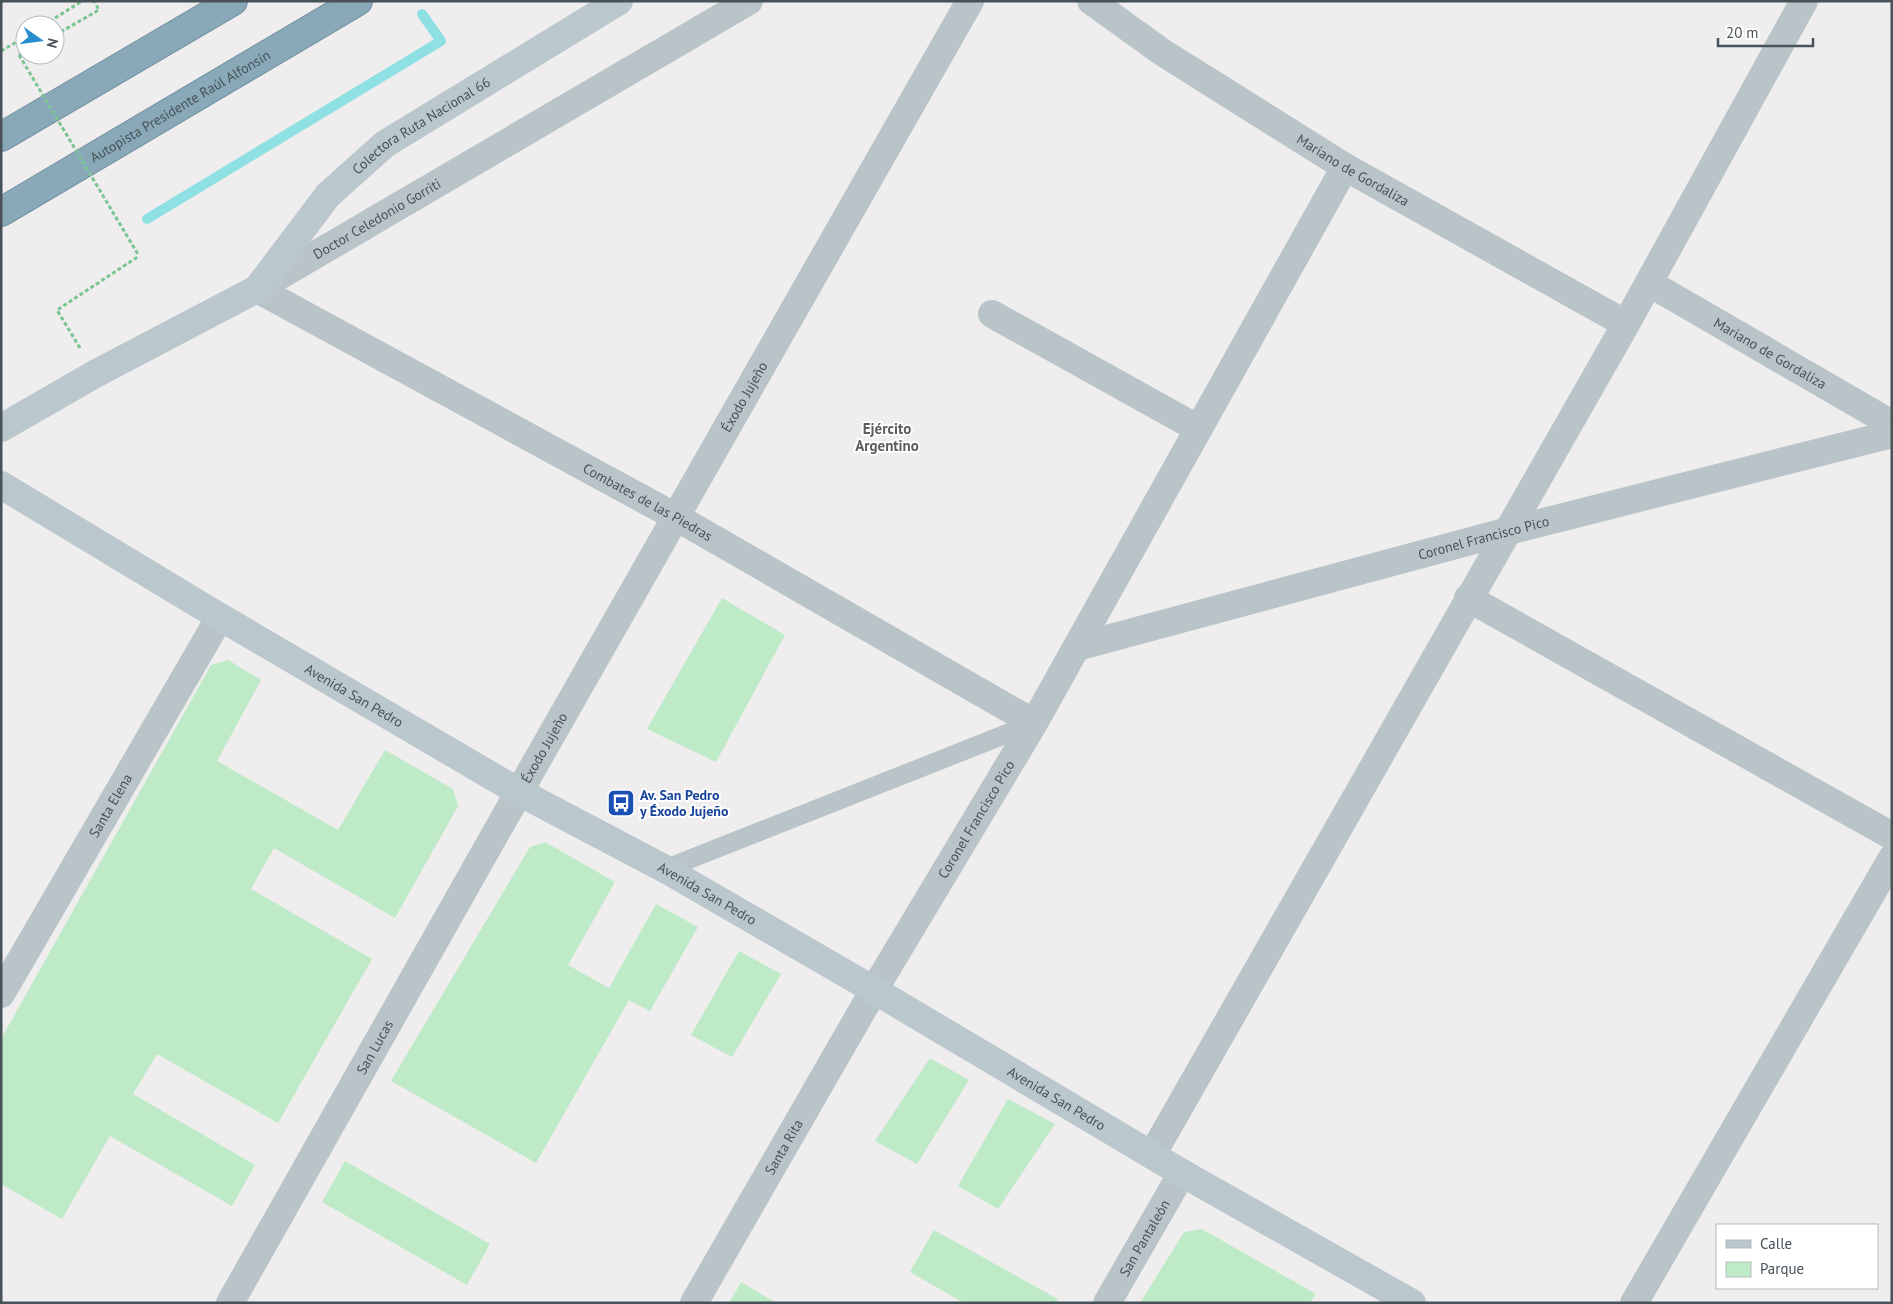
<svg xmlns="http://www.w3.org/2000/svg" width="1893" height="1304" viewBox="0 0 1893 1304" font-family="'PT Sans',sans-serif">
  <rect width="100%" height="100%" fill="#efeded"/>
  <path fill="#beeac8" d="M722,598L785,635L716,762L647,729Z
    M228,660L261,680L217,761L338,830L385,750L453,789L458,806L395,918L274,848L251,889L372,959L278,1123L157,1054L133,1094L255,1165L232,1206L110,1136L62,1219L1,1184V1039L211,665Z
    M545,842L615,882L568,965L609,988L656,904L698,927L650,1011L629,1000L536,1163L391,1081L530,847Z
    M739,951L781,974L732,1057L691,1035Z
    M930,1058L969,1080L917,1164L875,1141Z
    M1008,1099L1055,1124L998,1209L958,1186Z
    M345,1161L490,1244L467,1285L322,1202Z
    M1202,1229L1316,1294L1310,1303H1140L1184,1232Z
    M934,1230L1058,1299L1055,1303H964L910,1272Z
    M741,1282L776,1303H729Z"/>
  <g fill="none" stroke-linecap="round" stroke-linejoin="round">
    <path stroke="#8fe0e3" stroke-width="10" d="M147,219L441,41L422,14"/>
    <g stroke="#7493a3" stroke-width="30">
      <g id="highway">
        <path d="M1,137L233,1"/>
        <path id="s12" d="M1,212L358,1"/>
      </g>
    </g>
    <path stroke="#7ac593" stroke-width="3" stroke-dasharray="4 2.5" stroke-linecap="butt" d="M44,25L82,1
      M55,35L99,10L94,1
      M1,51L25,37
      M19,55L25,52
      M80,348L57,310L139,256"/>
    <path stroke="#b9c4c8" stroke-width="19" d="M665,869L1034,723"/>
    <g stroke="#b9c4c8" stroke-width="28">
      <path id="s1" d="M1091,1L1162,52L1345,167L1626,324"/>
      <path id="s2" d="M1649,283L1892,424"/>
      <path id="s3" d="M257,289L676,517L1034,723"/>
      <path id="s4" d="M257,289L749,1"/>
      <path d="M992,314L1197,428"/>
      <path d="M1468,598L1892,836"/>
      <path id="s5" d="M1077,647L1508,531L1892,434"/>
      <path id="s6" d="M1,994L220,617"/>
      <path d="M1152,1155L1626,324L1804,1"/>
      <path id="s7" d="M230,1303L519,792L970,1"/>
      <path id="s8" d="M694,1303L874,990L1034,723L1345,167"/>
      <path id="s9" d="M1107,1303L1182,1173"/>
      <path d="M1634,1303L1892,858"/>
    </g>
    <g stroke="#bac7cd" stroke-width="28">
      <path id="s10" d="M1,428L95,374L257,289L328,195L385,144L619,1"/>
      <path id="s11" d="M1,485L220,617L519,792L665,869L874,990L1182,1173L1412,1303"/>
    </g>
    <use href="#highway" stroke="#89a8b8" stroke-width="28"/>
    <path stroke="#7ac593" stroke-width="3" stroke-dasharray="4 2.5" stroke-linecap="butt" d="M19,55L139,256"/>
  </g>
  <defs>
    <g id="bus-square" transform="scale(1.4375)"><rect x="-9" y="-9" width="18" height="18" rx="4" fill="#1a4fb4" stroke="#fff"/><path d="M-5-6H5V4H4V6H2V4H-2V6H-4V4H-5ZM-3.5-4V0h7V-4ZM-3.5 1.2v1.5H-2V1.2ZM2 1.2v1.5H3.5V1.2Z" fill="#fff"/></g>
  </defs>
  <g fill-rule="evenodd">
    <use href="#bus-square" x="621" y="803"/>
  </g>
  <g text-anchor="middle" stroke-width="4" stroke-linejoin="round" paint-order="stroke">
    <g font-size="14" fill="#475358" stroke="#fff">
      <text dy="5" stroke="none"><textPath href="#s12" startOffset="208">Autopista Presidente Raúl Alfonsín</textPath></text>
      <text dy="5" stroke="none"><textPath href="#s10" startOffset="526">Colectora Ruta Nacional 66</textPath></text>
      <text dy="5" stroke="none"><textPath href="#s1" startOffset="312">Mariano de Gordaliza</textPath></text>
      <text dy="5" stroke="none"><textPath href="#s4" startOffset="139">Doctor Celedonio Gorriti</textPath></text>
      <text dy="5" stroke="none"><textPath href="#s2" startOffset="140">Mariano de Gordaliza</textPath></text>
      <text dy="5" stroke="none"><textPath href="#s7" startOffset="1042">Éxodo Jujeño</textPath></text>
      <text dy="5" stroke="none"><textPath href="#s3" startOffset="445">Combates de las Piedras</textPath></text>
      <text dy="5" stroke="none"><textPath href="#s5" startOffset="421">Coronel Francisco Pico</textPath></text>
      <text dy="5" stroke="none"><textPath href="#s11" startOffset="411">Avenida San Pedro</textPath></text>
      <text dy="5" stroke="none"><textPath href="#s7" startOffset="638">Éxodo Jujeño</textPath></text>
      <text dy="5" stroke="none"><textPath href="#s6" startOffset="218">Santa Elena</textPath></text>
      <text dy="5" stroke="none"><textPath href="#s8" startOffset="560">Coronel Francisco Pico</textPath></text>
      <text dy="5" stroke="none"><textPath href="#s11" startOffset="816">Avenida San Pedro</textPath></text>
      <text dy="5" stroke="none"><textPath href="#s7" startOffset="294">San Lucas</textPath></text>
      <text dy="5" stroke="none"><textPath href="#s11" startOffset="1221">Avenida San Pedro</textPath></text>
      <text dy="5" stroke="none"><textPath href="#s8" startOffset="180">Santa Rita</textPath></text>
      <text dy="5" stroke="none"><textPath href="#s9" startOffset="75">San Pantaleón</textPath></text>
    </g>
    <g font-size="14" font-weight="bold" fill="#164399" stroke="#fff" text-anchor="start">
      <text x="640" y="800">Av. San Pedro<tspan x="640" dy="16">y Éxodo Jujeño</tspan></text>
    </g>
    <g font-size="15" font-weight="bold" fill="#5a5e61" stroke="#fff">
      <text x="887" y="434">Ejército<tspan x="887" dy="17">Argentino</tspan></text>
    </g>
  </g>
  <rect width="1893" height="1304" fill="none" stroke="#475358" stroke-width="5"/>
  <rect x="1716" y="1224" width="162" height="65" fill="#ffffff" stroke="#b5babc"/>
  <rect x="1726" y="1240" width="25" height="8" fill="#bac7cd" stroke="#b5babc"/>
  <text x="1760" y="1249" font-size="15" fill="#475358">Calle</text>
  <rect x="1726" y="1262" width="25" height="15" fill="#beeac8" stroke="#b5babc"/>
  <text x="1760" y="1274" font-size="15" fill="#475358">Parque</text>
  <g transform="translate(40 40) rotate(104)"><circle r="24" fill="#ffffff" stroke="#b5babc"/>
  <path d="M0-4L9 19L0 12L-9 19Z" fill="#298dcd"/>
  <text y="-8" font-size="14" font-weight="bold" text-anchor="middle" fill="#475358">N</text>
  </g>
  <path d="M1718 38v8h95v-8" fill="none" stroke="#475358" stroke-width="2.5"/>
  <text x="1726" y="38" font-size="15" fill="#475358" stroke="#ffffff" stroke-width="4" paint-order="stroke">20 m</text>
</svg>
